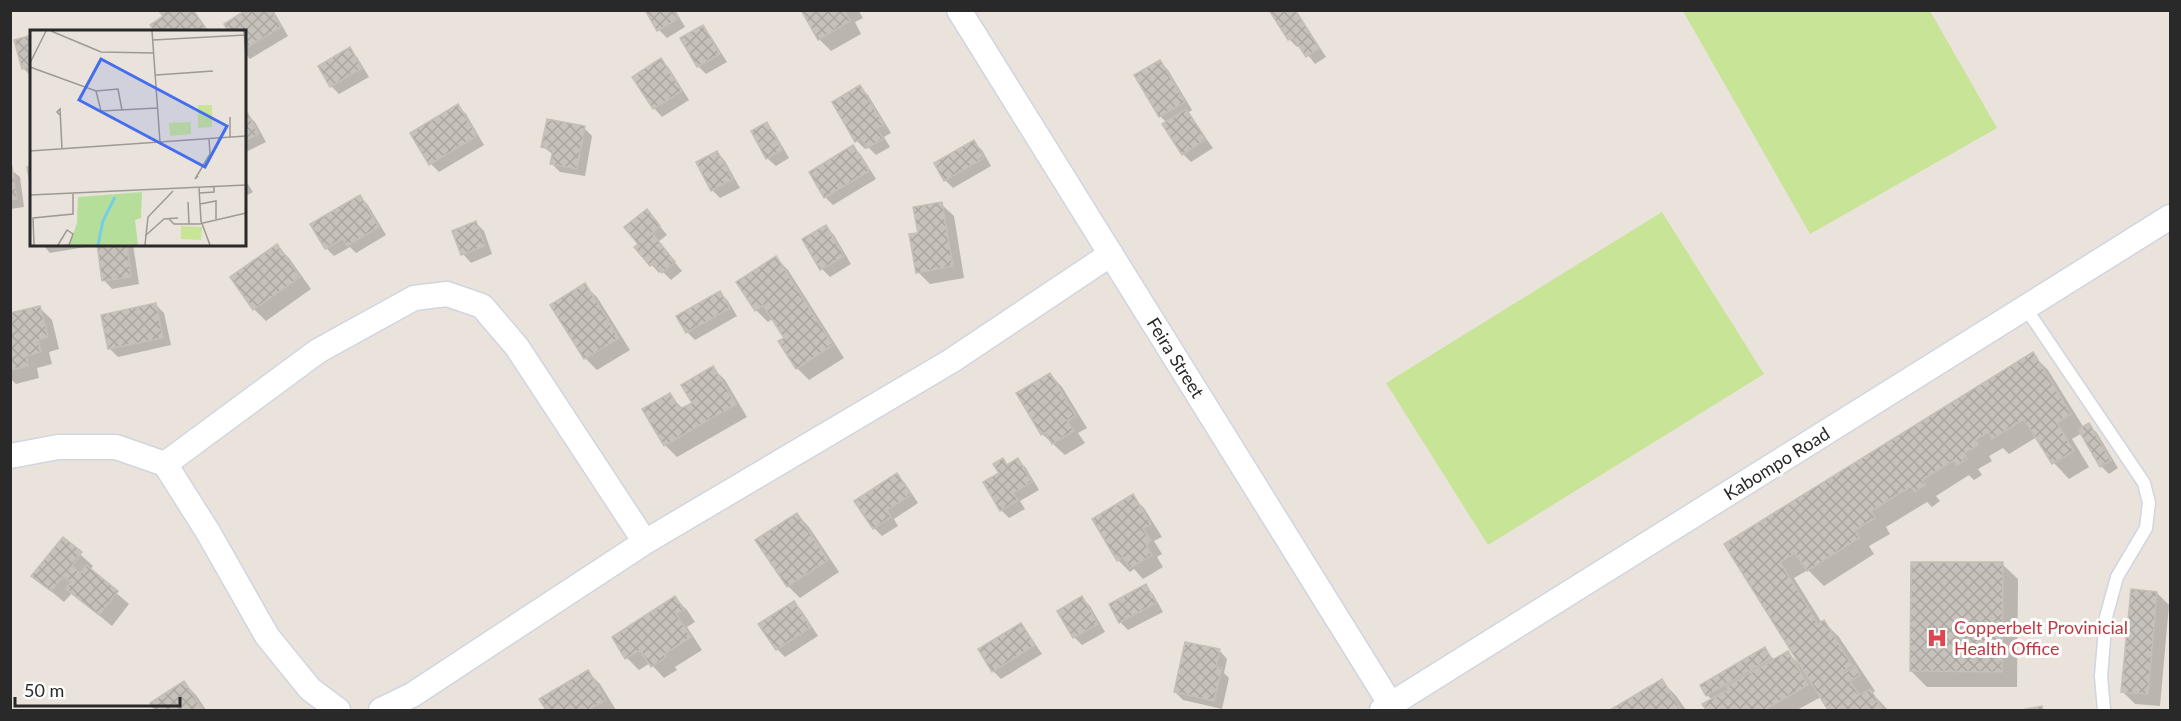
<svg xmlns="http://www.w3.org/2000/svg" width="2181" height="721" viewBox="0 0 2181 721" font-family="Lato,sans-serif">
  <defs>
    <pattern id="building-cross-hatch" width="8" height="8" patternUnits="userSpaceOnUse" patternTransform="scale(1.5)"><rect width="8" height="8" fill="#c6c1ba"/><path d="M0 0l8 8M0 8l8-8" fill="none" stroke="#aaa6a0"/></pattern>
  </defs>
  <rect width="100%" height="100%" fill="#eae3db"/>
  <path fill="#c8e497" d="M1683,11H1930L1997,128L1810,234Z
    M1662,212L1764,374L1488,545L1386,383Z"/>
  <path fill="#0003" d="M249,10H273L288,36L250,59L244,53V32Z
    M647,10H675L685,27L667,38L659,30Z
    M803,10H858L863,18L855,22L861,34L831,51L819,39Z
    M1271,10H1296L1326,57L1315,64L1300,45L1297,47L1289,39Z
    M702,27L710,35L727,62L706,74L698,66Z
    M32,37V76H31L23,68Z
    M349,49L357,57L369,77L339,94L331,86Z
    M661,60L669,68L689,100L662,117L654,108L634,77Z
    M1160,62L1168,70L1192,110L1188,113L1213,148L1191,162L1183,154L1167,123L1160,116Z
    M860,87L868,95L891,133L884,137L890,147L876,155L868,147L865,149L857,141Z
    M458,106L466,114L484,145L439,172L431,164Z
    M247,114L255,122L266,142L244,153V115Z
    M766,124L774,132L789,158L776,166L767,158Z
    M584,128L592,136L585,176L560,172L552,164L554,155L543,147Z
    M974,142L982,150L991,166L953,188L945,180Z
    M853,147L861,155L876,179L833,205L825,197Z
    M717,152L725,161L740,188L720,198L712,190Z
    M10,169L20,177L24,207L10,209Z
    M244,178L253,192L244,197Z
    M360,197L368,205L386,235L356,253L350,247L334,256L326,248Z
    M941,204L954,216L964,278L930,284L918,272L919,234Z
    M654,219L667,235L658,242L682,271L671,280L662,271L659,273L636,247Z
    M476,223L484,231L492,254L471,263L463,254L454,231Z
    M826,227L834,235L851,264L830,277L822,269Z
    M42,244H90L91,246L50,253Z
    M99,244H133L139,284L112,289L104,280Z
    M277,246L289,258L311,289L266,321L254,309Z
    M776,258L788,270L844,358L809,380L797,368L786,338L774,318L768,322L756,310Z
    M584,285L597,297L630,350L597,370L585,358Z
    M720,293L728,301L737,316L695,340L687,332Z
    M156,305L164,313L171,345L118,357L110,349L103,316Z
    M40,308L52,320L59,349L49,352L52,364L37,368L39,378L16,384L10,378V315Z
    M2032,354L2048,370L2084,428L2089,425L2097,433L2118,468L2109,474L2101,466L2082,433L2072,439L2089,467L2069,479L2054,463L2037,437L2009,454L2003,448L1989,456L1992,461L1978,469L1982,475L1974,480L1969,475L1936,496L1940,501L1932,507L1927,502L1886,527L1890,534L1869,546L1874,554L1824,586L1808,570L1794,578L1822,623L1824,622L1839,637L1875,691L1872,693L1888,710H1830L1821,697L1797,710H1708L1704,705L1712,700L1707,695L1765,649L1775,661L1788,653L1800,665L1726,545Z
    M713,368L725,380L747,417L677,457L665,445L670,395L683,409L694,403Z
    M1050,374L1062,387L1087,428L1078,433L1085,443L1065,455L1042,434Z
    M1003,460L1009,466L1018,460L1026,468L1039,490L1020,501L1025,509L1009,518L1001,510V473Z
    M897,475L905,483L918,503L894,519L898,526L882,536L874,528Z
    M1132,496L1144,508L1162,537L1154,541L1162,554L1157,557L1163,567L1143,579L1134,569L1130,572L1118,560Z
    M797,514L809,527L839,572L800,598L788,586Z
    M63,539L93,566L90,570L129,604L112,626L72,593L64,602L33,576Z
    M2002,564L2018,579L2017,687H1927L1911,671Z
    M1145,586L1153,594L1163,612L1128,630L1120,622Z
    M2157,593L2169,605L2160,706L2135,704L2123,692Z
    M675,598L687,610L695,622L687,627L702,650L675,667L677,670L664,678L650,663L639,670L627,658Z
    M1082,598L1090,606L1105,632L1082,645L1074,637Z
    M794,603L802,611L818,636L785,657L777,649Z
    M1020,625L1028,633L1042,654L1001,679L993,671Z
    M1219,650L1227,659L1224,673L1229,678L1222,709L1183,700L1175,692Z
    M588,672L600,684L616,710H548L541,699Z
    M1662,681L1677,697L1686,710H1612Z
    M184,683L196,695L206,710H157L152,703Z"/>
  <path fill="url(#building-cross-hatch)" stroke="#c5bfb5" stroke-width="1.5" d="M158,10H193L207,30L205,32H155L150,25L163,16Z
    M246,10H271L281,27L244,49V32H228L224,24Z
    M645,10H673L678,19L657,31Z
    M801,10H844L850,21L818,40Z
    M1269,10H1295L1319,48L1306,57L1293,37L1288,40Z
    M703,25L720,54L697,67L680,38Z
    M32,35V66L22,69L14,40Z
    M350,47L362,68L330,87L318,66Z
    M661,58L682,91L653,109L632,77Z
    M1160,60L1185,102L1159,117L1134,75Z
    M860,85L884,125L877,128L883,139L867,148L861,138L855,142L832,102Z
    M458,104L477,136L429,165L410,133Z
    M1186,109L1206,139L1182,155L1162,124Z
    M247,112L259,134L244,141V113Z
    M547,119L585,126L577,169L550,164L553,150L541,147Z
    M767,122L782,150L766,159L751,131Z
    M974,140L984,158L944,181L934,163Z
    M853,145L869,171L824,198L809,172Z
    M717,151L733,179L711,191L696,162Z
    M32,166V188H31L27,167Z
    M12,167L17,199L10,200V168Z
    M360,195L379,227L347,246L343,238L325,249L310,224Z
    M942,202L953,266L916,273L909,234L918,233L913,207Z
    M647,209L660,226L652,233L675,262L662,273L654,264L650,266L634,247L638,244L624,227Z
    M476,221L485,246L461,255L452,231Z
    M826,225L844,256L820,270L802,239Z
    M97,244H127L131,277L102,281Z
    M277,244L300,277L253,310L230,277Z
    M776,256L833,345L796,369L778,341L784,338L763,305L755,311L736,282Z
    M585,283L619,338L584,359L550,305Z
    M720,291L730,308L686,333L676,316Z
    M156,303L163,338L108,349L101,315Z
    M40,306L48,337L38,340L41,352L26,356L28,366L10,370V313Z
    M2033,352L2071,414L2057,423L2074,451L2052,464L2024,419L1992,439L1988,432L1975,440L1978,445L1964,453L1967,459L1957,465L1954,460L1922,480L1925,485L1915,492L1911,486L1871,511L1875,518L1855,530L1859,538L1807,571L1795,553L1780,562L1818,624L1824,620L1852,665L1843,671L1845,673L1855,666L1860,675L1850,681L1859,695L1870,689L1883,710H1828L1724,544Z
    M713,366L736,404L664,446L642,409L670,393L680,409L692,403L681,385Z
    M1050,373L1076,416L1067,421L1074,431L1052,444L1045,432L1041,435L1016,393Z
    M2089,423L2111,460L2100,467L2078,429Z
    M1003,458L1007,465L1018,458L1032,482L1013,493L1018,500L1000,511L983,482L999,473L993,464Z
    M897,473L911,495L887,510L891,517L873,529L854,501Z
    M1133,494L1151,524L1143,529L1151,541L1146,545L1152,555L1130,568L1123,557L1117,561L1092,519Z
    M797,513L828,560L787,587L755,540Z
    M63,537L82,552L72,566L80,573L86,565L118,591L99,615L66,589L71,582L63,576L51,591L31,576Z
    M1911,562H2003L2002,672L1910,671Z
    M1146,584L1156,603L1119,623L1109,604Z
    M2131,589L2157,592L2148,694L2121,692Z
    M675,596L684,610L676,614L691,637L664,654L666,657L651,667L640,650L625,659L612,637Z
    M1082,596L1098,624L1073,638L1057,611Z
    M794,601L811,627L776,650L758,624Z
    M1021,623L1035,645L992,672L978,649Z
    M1185,642L1220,649L1216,667L1222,668L1214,701L1174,692Z
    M1765,647L1771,658L1706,696L1700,685Z
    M1788,651L1808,685L1764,710H1741L1739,709L1736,710H1706L1702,704L1728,690L1726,687Z
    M588,670L606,700L588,710H546L539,699Z
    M1662,679L1681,710H1610Z
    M184,681L203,710H155L150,703Z
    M2042,706L2043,710H2021Z"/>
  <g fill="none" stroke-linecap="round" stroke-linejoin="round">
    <g stroke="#d1d5e1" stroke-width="15">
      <path id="lane" d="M2025,307L2144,483L2149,503L2146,528L2117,577L2106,617L2101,676L2104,710"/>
    </g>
    <g stroke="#d1d5e1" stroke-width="27">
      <path id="street" d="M959,10L1391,705
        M10,456L58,447H116L165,464L208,532L267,636L310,689L338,710
        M165,464L318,351L414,298L447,294L482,306L517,347L645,542
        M381,710L412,695L645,542L951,361L1111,254
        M1382,710L2170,217"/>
    </g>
    <use href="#lane" stroke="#fff" stroke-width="12"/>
    <use href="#street" stroke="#fff" stroke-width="24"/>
  </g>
  <defs>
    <g id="hospital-bare" transform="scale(1.62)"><path d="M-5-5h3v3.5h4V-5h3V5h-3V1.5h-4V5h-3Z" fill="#e0444e" stroke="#fff" stroke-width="2.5" paint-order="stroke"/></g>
  </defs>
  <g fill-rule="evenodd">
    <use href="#hospital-bare" x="1937" y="638"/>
  </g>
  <g text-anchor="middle" stroke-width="6" stroke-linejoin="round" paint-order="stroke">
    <g font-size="18" fill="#292929" stroke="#fff">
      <text transform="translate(1175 358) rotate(58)" y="6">Feira Street</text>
      <text transform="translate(1777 464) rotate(-32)" y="6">Kabompo Road</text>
    </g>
    <g font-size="18" fill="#be3a42" stroke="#fff" text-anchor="start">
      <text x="1954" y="634">Copperbelt Provinicial<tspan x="1954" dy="21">Health Office</tspan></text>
    </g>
  </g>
  <g transform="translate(30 30)">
    <rect width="216" height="216" fill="#eae3db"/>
    <path d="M112,162L111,188L105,190L108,215H31L40,213L47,193L48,167Z" fill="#b6de9b"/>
    <path d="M168,75H182V97L168,98ZM161,92V104L140,106L139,93ZM151,196L172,197L171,210L151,209Z" fill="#c8e497"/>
    <path fill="none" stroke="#74cfe6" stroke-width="3" d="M68,215L73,191L85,167"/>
    <path fill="none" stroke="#9d9994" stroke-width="1.5" d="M21,1L71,22L124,23M122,1L130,112M214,1L216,26M123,10L215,5M0,33L16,1M0,37L66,61L88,59L92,80M126,45L183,41M66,61L71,81L127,78M30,85L27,82L30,79L32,119M200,87V107M0,121L216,106M168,146L165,149L180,124L179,109M169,158L171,191L180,215M169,163L184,162V157M0,165L216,155M158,172L159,194M170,174L186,171V189M139,189L144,194H169L216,183M115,206L134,189L148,188M4,215L3,188L43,184V164M28,215L37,200L43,204L39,215M115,215L118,187L143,161"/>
    <path fill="#456eee" fill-opacity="0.15" stroke="#456eee" stroke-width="3" d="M71,29L197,96L175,137L49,70Z"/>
    <rect width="216" height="216" fill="none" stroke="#292929" stroke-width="3"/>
  </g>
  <rect width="2181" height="721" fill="none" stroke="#292929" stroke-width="24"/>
  <path d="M15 697v9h165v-9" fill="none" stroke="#292929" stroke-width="3"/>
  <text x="24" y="697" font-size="18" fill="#292929" stroke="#ffffff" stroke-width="4.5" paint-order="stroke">50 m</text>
</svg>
